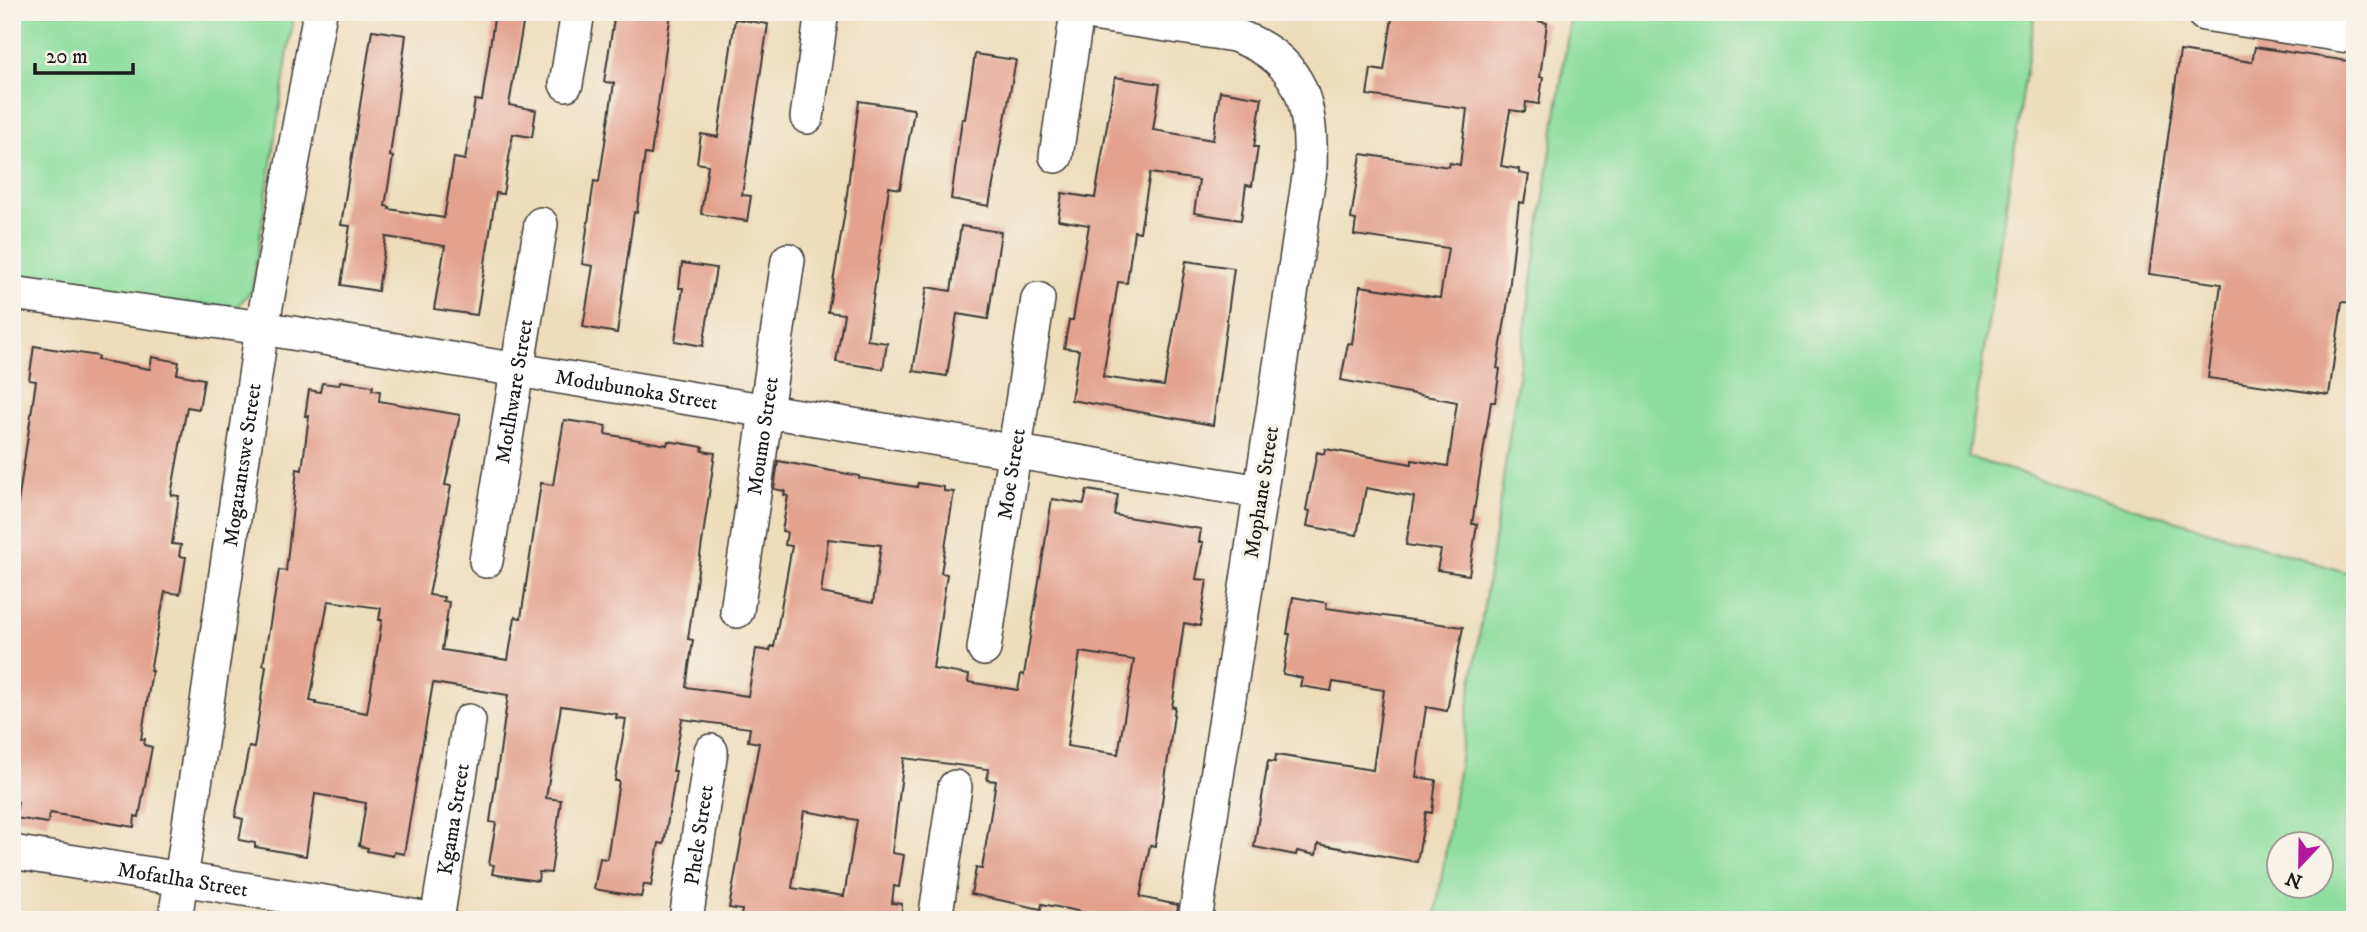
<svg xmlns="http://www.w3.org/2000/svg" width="2367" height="932" viewBox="0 0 2367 932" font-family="'IM FELL DW Pica',serif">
  <rect width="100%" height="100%" fill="#f7f3e8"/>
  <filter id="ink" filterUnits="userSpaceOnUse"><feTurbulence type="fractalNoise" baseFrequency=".0143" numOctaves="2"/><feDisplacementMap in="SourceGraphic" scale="14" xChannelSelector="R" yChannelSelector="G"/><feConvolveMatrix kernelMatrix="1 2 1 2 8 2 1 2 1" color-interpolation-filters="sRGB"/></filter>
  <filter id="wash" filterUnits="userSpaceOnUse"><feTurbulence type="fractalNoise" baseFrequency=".00686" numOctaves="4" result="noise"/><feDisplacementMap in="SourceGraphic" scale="28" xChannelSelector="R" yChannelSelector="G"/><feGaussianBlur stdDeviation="1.57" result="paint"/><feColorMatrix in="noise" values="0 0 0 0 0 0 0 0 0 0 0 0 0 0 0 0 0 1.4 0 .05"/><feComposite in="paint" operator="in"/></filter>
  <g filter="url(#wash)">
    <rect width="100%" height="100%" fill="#edddbb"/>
    <path fill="#8dde9e" stroke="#547d5d" stroke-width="2" fill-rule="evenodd" d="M12,12H294L252,290L236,308L12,287Z
      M1571,12H2035L1968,457L2355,575V920H1435L1497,521ZM2280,844H2322V886H2280Z"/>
    <g id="blocks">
      <path fill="#e3a18e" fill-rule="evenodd" d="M495,12H525L509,105L536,110L532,137L513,134L503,194L496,193L477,315L434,309L445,246L386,237L378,291L341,285L350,226L341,225L372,30L406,35L390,156L393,157L385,206L390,207L389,209L444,218L454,158L465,160L475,100L482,101Z
        M615,12H671L651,155L645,154L637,213L634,212L617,333L583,327L593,266L582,264L594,181L599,182L614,83L604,82Z
        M1393,12H1539L1538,21L1547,23L1540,77H1543L1539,104L1526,102L1525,112L1510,110L1501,166L1519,169V173L1529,175L1524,203L1519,202L1507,308L1497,368L1500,369L1495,402H1491L1472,524H1477L1469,575L1437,570L1441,550L1406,545L1414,497L1366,488L1357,535L1307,526L1310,511L1306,510L1317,452L1324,454L1325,449L1412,464V460L1448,466L1457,402L1341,380L1348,343L1352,344L1360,286L1440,298L1448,248L1354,235L1356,220L1351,219L1361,154L1449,167L1450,163L1460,165L1467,109L1367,95L1371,69L1384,71Z
        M735,19L768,24L742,195L751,196L747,221L701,214L708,165L697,163L701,134L718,137Z
        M2255,47L2355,62V303L2342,302L2329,395L2208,378L2221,284L2149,274L2180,51L2252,62Z
        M975,54L1016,60L989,206L951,199L962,119H965Z
        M1115,77L1160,84L1153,130L1213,140L1220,91L1262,98L1254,147H1258L1252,186L1246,185L1241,220L1194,213L1199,180L1150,173L1140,232L1134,231L1127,283L1118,282L1103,377L1164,386L1186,261L1234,268L1213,425L1071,400L1079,350L1064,348L1069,320H1073L1089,225L1058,220L1062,193L1095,198Z
        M859,101L913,109L914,111L900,189L889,187L867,340L887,343L883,369L836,362L844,314L828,312L844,217Z
        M961,226L1001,232L988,319L957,314L947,376L913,371L927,287L951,291Z
        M682,263L716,268L703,346L675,341L683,288H679Z
        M34,346L98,356L97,360L150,369L152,357L179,362L177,374L204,379L199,409L187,407L171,495L179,496L172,544L181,545L179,556L186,557L180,594L165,592L150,671H152L141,739H145L144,745L152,747L139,817L135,816L134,827L50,813L48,823L15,818L18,802L12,801V516L16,517L36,381L29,380Z
        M340,381L373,386L372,390L380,391L379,401L460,415L445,485L451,486L429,595L444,597L443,601L449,602L442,650L508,660L515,617L521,618L541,483L553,485L564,420L606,426L605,434L667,445L668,441L703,447L702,451L715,453L688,639L693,640L686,687L748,696L756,649L770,651L771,646L774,647L792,546L785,545L787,532L782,531L788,496L784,495L785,491L774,489L778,461L859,476V478L917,487L918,483L944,487V491L954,492L941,573L947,574L933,669L969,675L968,682L1018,690L1021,674L1024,675L1052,499L1084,504L1087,490L1118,495L1114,515L1201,529L1199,542H1203L1196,579L1207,580L1200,626L1184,623L1173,701L1172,707H1175L1161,809L1155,846L1150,845L1140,897L1178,905L1176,920H1122L1042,904L1041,909L971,894L976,868L982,869L996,781L987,780L988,769L904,758L892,853L904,855L899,887L894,886L892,903L902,904L901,920H740L742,910L729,908L759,743L748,741L750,728L682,719L673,771H676L664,844L659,843L651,886L644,884L641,897L594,889L600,858L607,859L619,781H615L626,719L616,718L617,714L561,706L546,798L561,800L551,873L539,872L538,881L492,874L494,865L489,864L496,823L490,822L508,695L433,683L404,854L394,852L393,856L367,851L368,848L359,846L366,803L315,794L306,856L255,847V843L239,840L243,819L235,817L249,747L254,748L266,666L263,665L279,570L286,571L297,469L302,470L309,416H305L309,390L320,392L322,383L339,385ZM828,539L881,545L873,603L821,593ZM328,601L381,608L379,620H382L367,713L316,704V702L310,701ZM1080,652L1134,660L1118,754L1067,746ZM804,811L857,820L844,896L792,888Z
        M1293,597L1327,603L1326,608L1463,627L1447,711L1426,707L1416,777L1436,780L1432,813L1426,812L1417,862L1318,844L1316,855L1297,851L1296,855L1254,847L1268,761L1275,762L1276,755L1373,770L1384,690L1333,682L1331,691L1300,686L1302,678L1283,674L1290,634H1287Z"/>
    </g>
  </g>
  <g filter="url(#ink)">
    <use href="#blocks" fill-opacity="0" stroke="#3b3934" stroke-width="2"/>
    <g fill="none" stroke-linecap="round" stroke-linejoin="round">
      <g stroke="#3b3934" stroke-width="36">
        <g id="minor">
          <path d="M1079,12L1234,35C1303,59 1312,103 1310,170L1195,920"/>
          <path d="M2204,14L2355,37"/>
          <path d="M566,84L578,12"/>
          <path d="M807,117L822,12"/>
          <path d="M1056,156L1077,12"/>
          <path id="s1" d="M12,293L262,328L1261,492"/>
          <path id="s2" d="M486,561L541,224"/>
          <path id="s3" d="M737,611L788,260"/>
          <path id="s4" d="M984,649L1038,299"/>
          <path id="s5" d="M12,852L437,920"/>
          <path id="s6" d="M175,920L262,328L320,12"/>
          <path id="s7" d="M437,920L469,721"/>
          <path id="s8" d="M686,920L711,751"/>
          <path d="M935,920L955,787"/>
        </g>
      </g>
      <use href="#minor" stroke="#fff" stroke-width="33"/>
    </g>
  </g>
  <g text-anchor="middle" stroke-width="7" stroke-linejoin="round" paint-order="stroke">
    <g font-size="21" fill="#1c1c1c" stroke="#f7f3e8">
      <text dy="7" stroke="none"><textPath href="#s1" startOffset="632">Modubunoka Street</textPath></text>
      <text dy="7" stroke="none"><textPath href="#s2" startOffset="172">Motlhware Street</textPath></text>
      <text dy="7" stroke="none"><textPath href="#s3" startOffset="177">Moumo Street</textPath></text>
      <text dy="7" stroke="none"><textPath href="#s6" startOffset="460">Mogatantswe Street</textPath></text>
      <text dy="7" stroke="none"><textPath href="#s4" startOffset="177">Moe Street</textPath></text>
      <text transform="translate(1261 492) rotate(-81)" y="7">Mophane Street</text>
      <text dy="7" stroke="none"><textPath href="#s7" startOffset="102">Kgama Street</textPath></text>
      <text dy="7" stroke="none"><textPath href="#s8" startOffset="86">Phele Street</textPath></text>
      <text dy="7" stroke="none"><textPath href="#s5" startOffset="173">Mofatlha Street</textPath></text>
    </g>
  </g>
  <rect width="2367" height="932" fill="none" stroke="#f7f3e8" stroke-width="42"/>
  <g transform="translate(2300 865) rotate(202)"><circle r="33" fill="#f7f3e8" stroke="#9f9d96" stroke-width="2"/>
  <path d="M0-5L12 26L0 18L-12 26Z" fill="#b5179e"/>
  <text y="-10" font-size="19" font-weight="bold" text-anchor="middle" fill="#1c1c1c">N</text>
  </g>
  <path d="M35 63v10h98v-10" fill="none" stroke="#1c1c1c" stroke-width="3.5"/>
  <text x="46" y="63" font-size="21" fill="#1c1c1c" stroke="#f7f3e8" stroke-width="5" paint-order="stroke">20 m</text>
</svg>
